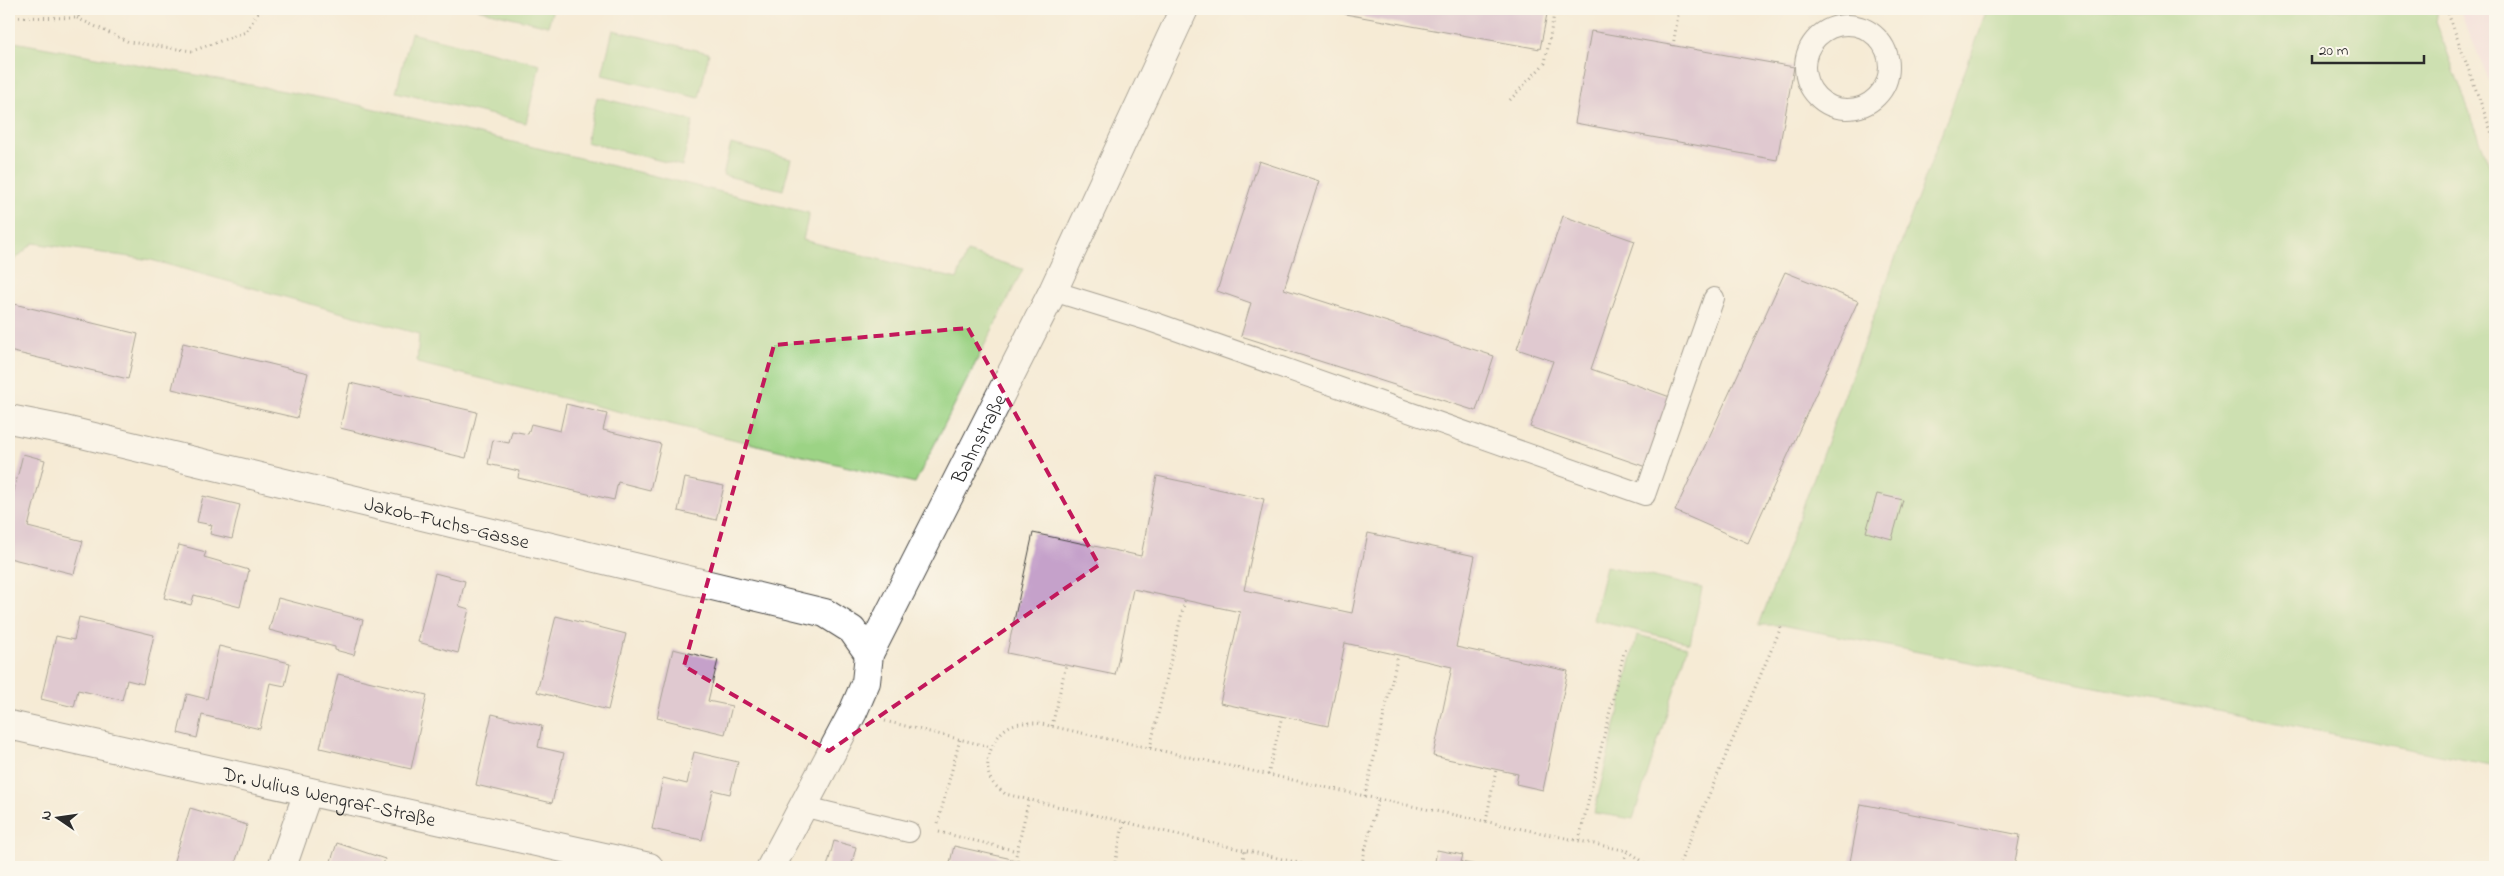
<svg xmlns="http://www.w3.org/2000/svg" width="2504" height="876" viewBox="0 0 2504 876" font-family="'Indie Flower',sans-serif">
  <rect width="100%" height="100%" fill="#fbf7ec"/>
  <filter id="ink" filterUnits="userSpaceOnUse"><feTurbulence type="fractalNoise" baseFrequency=".02" numOctaves="2"/><feDisplacementMap in="SourceGraphic" scale="10" xChannelSelector="R" yChannelSelector="G"/><feConvolveMatrix kernelMatrix="1 2 1 2 8 2 1 2 1" color-interpolation-filters="sRGB"/></filter>
  <filter id="wash" filterUnits="userSpaceOnUse"><feTurbulence type="fractalNoise" baseFrequency=".0096" numOctaves="4" result="noise"/><feDisplacementMap in="SourceGraphic" scale="20" xChannelSelector="R" yChannelSelector="G"/><feGaussianBlur stdDeviation="1.12" result="paint"/><feColorMatrix in="noise" values="0 0 0 0 0 0 0 0 0 0 0 0 0 0 0 0 0 1.4 0 .05"/><feComposite in="paint" operator="in"/></filter>
  <g filter="url(#wash)">
    <rect width="100%" height="100%" fill="#f5ebd6"/>
    <path fill="#f0d0e4" d="M2461,9H2495V95L2460,11Z"/>
    <path fill="#9cd385" stroke="#647f58" d="M477,9H553L548,26Z
      M1988,9H2438L2436,22L2495,180V766L1782,625H1759Z
      M613,30L709,53L699,98L602,75Z
      M411,33L540,64L526,123L396,92Z
      M9,41L350,103L809,213L803,240L957,279L967,252L1023,269L915,483L417,363L419,334L151,260L33,243L9,265Z
      M597,97L693,121L682,166L586,142Z
      M731,144L791,159L783,190L723,175Z
      M1606,566L1702,588L1690,643L1593,620Z
      M1637,635L1688,647L1633,819L1594,813Z"/>
    <g id="blocks">
      <path fill="#c5a1ca" d="M1346,9H1548L1540,49L1345,14Z
        M1591,31L1794,67L1777,160L1575,123Z
        M1259,161L1319,181L1284,289L1494,356L1476,411L1241,336L1251,303L1217,291Z
        M1563,216L1635,241L1591,369L1670,397L1646,467L1530,427L1553,361L1517,349Z
        M1785,272L1858,301L1748,543L1675,511Z
        M14,304L138,334L128,379L9,351V325Z
        M183,343L308,373L297,418L172,389Z
        M350,383L477,412L466,458L340,428Z
        M566,404L607,414L603,430L661,444L650,490L618,482L614,500L518,478L519,471L488,464L493,440L509,443L512,431L528,434L531,424L560,431Z
        M23,454L45,460L28,527L83,541L74,574L9,558V511Z
        M1157,476L1264,499L1244,590L1352,613L1368,533L1475,556L1456,647L1568,671L1543,790L1516,784L1518,774L1433,756L1452,667L1345,643L1328,726L1220,703L1240,612L1133,589L1115,675L1007,653L1033,533L1141,556Z
        M685,478L724,486L716,520L678,511Z
        M1877,494L1903,500L1892,539L1866,532Z
        M203,496L240,505L232,539L210,534L212,525L197,522Z
        M179,545L206,552L204,557L249,570L240,607L194,595L191,605L164,598Z
        M435,573L465,581L459,606L469,609L458,653L418,642Z
        M278,598L363,620L354,655L335,650V647L269,630Z
        M556,616L626,634L608,710L537,692Z
        M79,617L154,635L143,684L127,680L122,700L78,690L74,707L41,699L56,636L74,640Z
        M219,646L290,663L285,686L270,683L260,729L202,715L197,738L178,733L187,694L207,699Z
        M673,649L718,660L708,701L732,706L725,734L657,718Z
        M338,674L427,695L411,769L320,748Z
        M492,714L542,726L538,747L564,753L552,803L476,785Z
        M694,752L738,762L730,794L713,790L702,840L652,829L663,778L687,784Z
        M1861,804L2020,835L2014,867H1849Z
        M190,808L247,825L234,867H172Z
        M834,841L856,847L851,867H827Z
        M337,843L385,859L382,867H329Z
        M954,846L1043,866L1042,867H949Z
        M1437,850L1463,855L1461,862L1477,865L1476,867H1434Z"/>
    </g>
  </g>
  <g filter="url(#ink)">
    <use href="#blocks" fill-opacity="0" stroke="#494845" stroke-width="1"/>
    <g fill="none" stroke-linecap="round" stroke-linejoin="round">
      <g stroke="#494845" stroke-width="22">
        <path id="service" d="M1805 67a42 42 0 1 1 84 0a42 42 0 1 1-84 0Z
          M1053,291L1150,321L1645,495L1714,298
          M802,806L909,832"/>
      </g>
      <g stroke="#494845" stroke-width="30">
        <g id="minor">
          <path id="s1" d="M9,419L65,430L825,613L852,630L869,654"/>
          <path id="s2" d="M9,725L649,867"/>
          <path d="M282,867L308,792"/>
          <path id="s3" d="M771,867L853,712L866,682L869,654L1053,291L1184,9"/>
        </g>
      </g>
      <path stroke="#494845" stroke-width="3" stroke-dasharray="1 4" stroke-linecap="butt" d="M2449,9L2448,13L2495,142
        M9,17L77,18L83,9
        M77,18L129,42L192,51L246,32L260,9
        M1673,46L1679,9
        M1510,100L1545,63L1555,9
        M885,721L991,747
        M1052,726L1066,665
        M1150,748L1185,600
        M1268,775L1282,716
        M1365,796L1398,655
        M1378,799L1628,851L1651,867
        M1486,821L1496,770
        M938,823L960,739
        M939,832L1017,851
        M1579,840L1625,648
        M1015,860L1029,799
        M917,867L919,859
        M1114,867L1124,822
        M1241,867L1245,851
        M1316,867L1005,794C1001,790 996,787 993,783C980,766 993,735 1010,726C1017,722 1029,723 1037,723L1378,799L1361,867
        M1621,867L1628,851
        M1678,867L1782,625"/>
      <use href="#service" stroke="#fff" stroke-width="20"/>
      <use href="#minor" stroke="#fff" stroke-width="28"/>
    </g>
  </g>
  <path d="M0 0H2504V876H0ZM968,328L1099,565L829,751L684,666L774,345Z" fill="#f5ebd6" fill-opacity=".55" fill-rule="evenodd"/>
  <path fill="none" stroke="#c2185b" stroke-width="4" stroke-dasharray="10 6" stroke-linejoin="round" d="M968,328L1099,565L829,751L684,666L774,345Z"/>
  <g text-anchor="middle" stroke-width="4" stroke-linejoin="round" paint-order="stroke">
    <g font-size="20" fill="#2b2b2b" stroke="#fbf7ec">
      <text dy="7" stroke="none"><textPath href="#s3" startOffset="478">Bahnstraße</textPath></text>
      <text dy="7" stroke="none"><textPath href="#s1" startOffset="450">Jakob-Fuchs-Gasse</textPath></text>
      <text dy="7" stroke="none"><textPath href="#s2" startOffset="328">Dr. Julius Wengraf-Straße</textPath></text>
    </g>
  </g>
  <rect width="2504" height="876" fill="none" stroke="#fbf7ec" stroke-width="30"/>
  <g transform="translate(58 818) rotate(283)" stroke="#fbf7ec" stroke-width="4" paint-order="stroke">
  <path d="M0-4L9 19L0 12L-9 19Z" fill="#2b2b2b"/>
  <text y="-8" font-size="14" font-weight="bold" text-anchor="middle" fill="#2b2b2b">N</text>
  </g>
  <path d="M2312 55v8h112v-8" fill="none" stroke="#2b2b2b" stroke-width="2.5"/>
  <text x="2319" y="55" font-size="15" fill="#2b2b2b" stroke="#fbf7ec" stroke-width="4" paint-order="stroke">20 m</text>
</svg>
